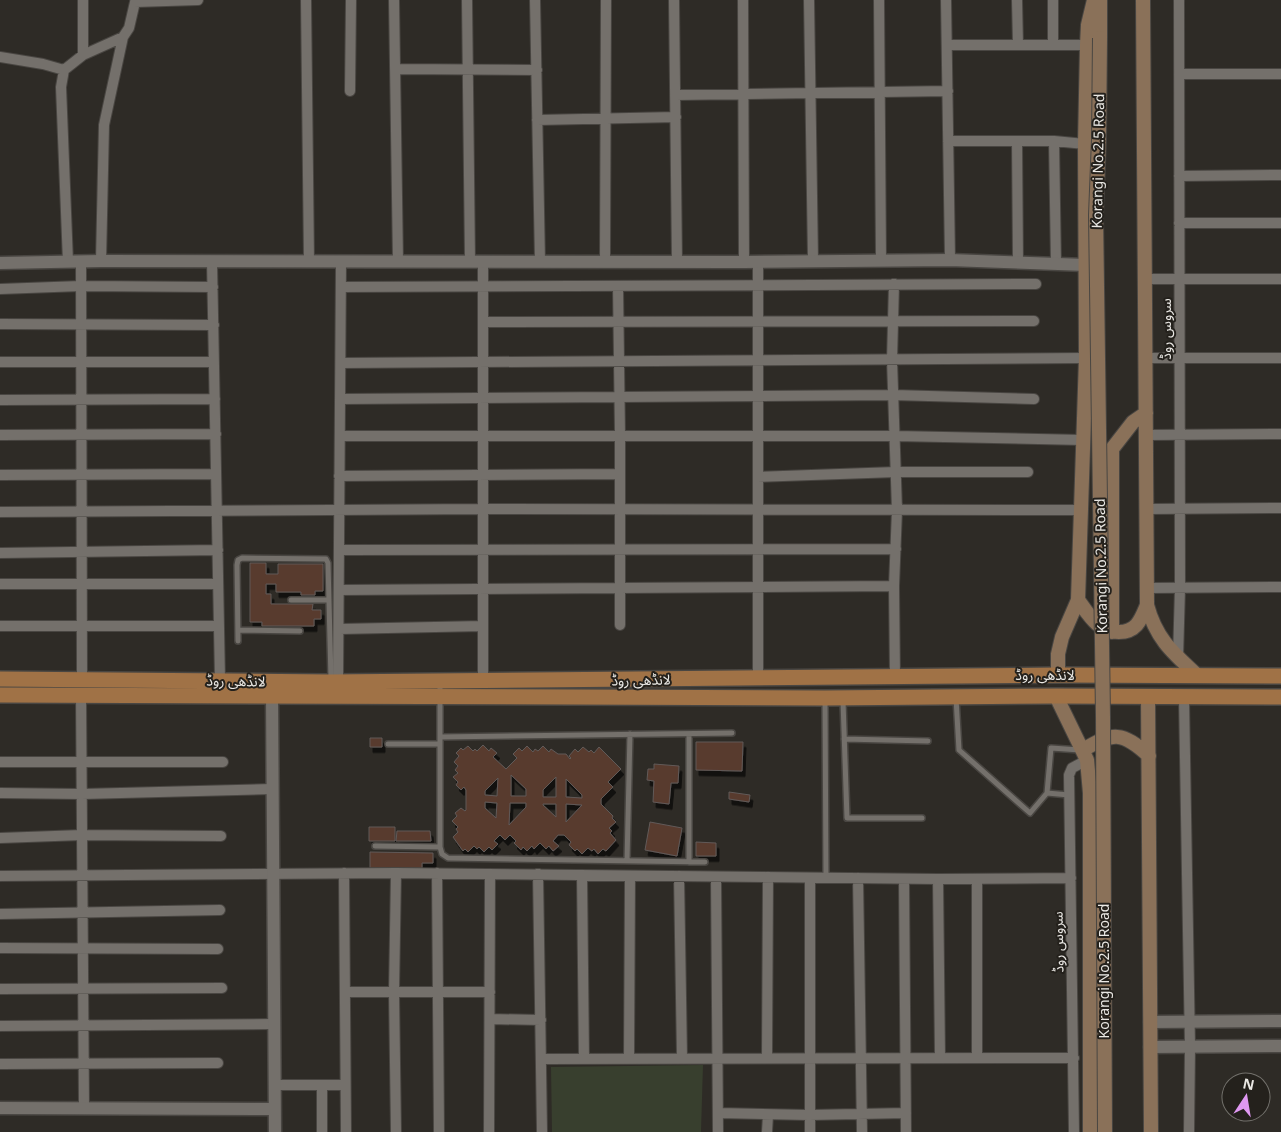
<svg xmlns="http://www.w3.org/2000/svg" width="1281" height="1132" viewBox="0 0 1281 1132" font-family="'Noto Sans','Noto Sans Arabic',sans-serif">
  <defs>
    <filter id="shadow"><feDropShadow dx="3" dy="5.5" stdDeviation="0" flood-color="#0009"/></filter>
  </defs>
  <rect width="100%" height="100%" fill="#2e2b26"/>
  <path fill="#383f2e" d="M703,1065L701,1132H552L551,1067Z"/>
  <path fill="#593a2f" stroke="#615a58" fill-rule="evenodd" filter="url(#shadow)" d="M250,563H266V574H278V564H323V591H315V595H301V592H276V584H266V594H271V604H313L312,610H321V619H314V626H262V622H250Z
    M370,738H382V747H370Z
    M696,742H743L742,771L696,770Z
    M483,745L489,751L491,748L497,753L493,757L506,769L517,758L513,754L519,748L522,751L527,746L533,752L535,749L538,751L543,746L549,752L551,749L558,754H566L570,759L571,758L569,756L575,749L578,752L583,747L589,752L591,750L594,753L599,747L621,769L608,782L613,787L601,799V804L613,816L612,818L616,822L609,828L612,831L610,833L616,840L606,851L603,849L598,854L594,849L592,851L588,848L582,854L577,849L575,851L569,845L571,842L564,835H558L553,841L559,846L553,851L549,846L546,849L540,843L534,849L532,846L527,851L523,847L521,850L514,843L516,841L510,835L505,840L500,835L494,841L498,844L492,850L489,847L484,852L479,847L477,849L474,846L468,852L465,849L463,851L453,837L458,832L456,829L458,827L452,821L457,816L455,813L461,808L465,811L466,810V790L464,787L461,790L456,785L458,782L453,777L458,773L455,770L458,766L454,762L459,756L456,753L461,748L463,750L468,746L473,751L475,749L477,751ZM511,775L526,789V796H511ZM556,777V797H543V790ZM498,778L497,796L485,795V791ZM566,779L582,795V798L566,797ZM485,802L497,803L496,818L485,808ZM510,803H526V807L509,825ZM543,804H556V817L543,805ZM566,804L582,805L566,822Z
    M654,764L679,766L678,783H671L669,804L653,802L654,781L647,780L648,769H654Z
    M729,792L750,795L749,802L729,799Z
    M650,822L682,828L677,856L645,850Z
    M369,827H395V841H369Z
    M397,831H430L431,841H396Z
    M696,842L716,843V856H696Z
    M370,852L433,853V863H422V868H370Z"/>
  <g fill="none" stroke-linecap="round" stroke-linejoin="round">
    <g stroke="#494642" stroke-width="8">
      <path id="service" d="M291,600H329
        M238,630L300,631
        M238,641L237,565L238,560L242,558L326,559L328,563L331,679
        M440,682V847L442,854L448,858L705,862
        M956,698L959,750L1030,813L1047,793L1051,748L1080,750
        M825,701L826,877
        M843,701L847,818H922
        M689,734V862
        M440,737L732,733
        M844,739L928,741
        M388,744H440
        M1047,793L1069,795
        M375,846L440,847
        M627,861L630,734"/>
    </g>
    <g stroke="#494642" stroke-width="12">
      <path id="minor" d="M83,0V55
        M306,0L309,262
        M394,0L398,262
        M467,0L470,262
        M535,0L540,262
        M674,0L677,262
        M743,0L744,262
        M809,0L813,261
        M879,0L881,261
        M946,0L950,260
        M1017,0L1018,45
        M947,45H1087
        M1053,45V0
        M0,57L43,64L64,70
        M395,69L537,70
        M1179,74H1281
        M350,91L351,0
        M675,95L948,91
        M537,120L676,117
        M948,141H1054L1085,144
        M1017,141L1018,263
        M1054,141L1056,264
        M1179,176L1281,175
        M1179,223H1281
        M101,261L104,125L123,37
        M68,262L61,87L64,70L83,55L123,37L129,28L135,2L198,0
        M81,262L82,679
        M212,262L220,680
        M483,262V681
        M605,262L606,0
        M1145,279H1281
        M894,284L892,360L897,510L894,586
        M618,286L620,436V625
        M341,287L1036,284
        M0,289L81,286L213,287
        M483,322L1034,321
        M0,324L214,325
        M1146,358H1281
        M0,362H214
        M341,363L1086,358
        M340,399L893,395L1034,399
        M0,400L215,399
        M0,435L216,434
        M1147,435L1281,434
        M340,436H895L1083,440
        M0,475L216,474
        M339,476L620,474
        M758,477L896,472H1028
        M1147,509L1281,508
        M0,512L483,509L1081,510
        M339,550L896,549
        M0,553L218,550
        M0,584H218
        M1148,588L1281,587
        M339,590L894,586L895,678
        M0,626H219
        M339,629L483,626
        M1178,658L1180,588L1179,0
        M758,679V262
        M338,682L341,262
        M81,695L84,1107
        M1184,698L1190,1047L1189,1132
        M0,762H223
        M0,793L82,794L272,789
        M0,838L82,835L221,836
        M344,873L346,1132
        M437,873L439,1132
        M538,874L542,1132
        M582,875L584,1059
        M0,876L396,873L938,879L1071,878
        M679,876L682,1058
        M716,877L718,1132
        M858,878L862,1132
        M904,879L906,1132
        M938,879L940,1058
        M977,879V1058
        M0,914L220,910
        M0,948L218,949
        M0,989L222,988
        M345,992H490
        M490,1019L541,1020
        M0,1026L274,1024
        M767,1058L768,877
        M542,1059L1074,1058
        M629,1059L630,876
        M0,1064L218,1063
        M274,1085H345
        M322,1085V1132
        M718,1113L809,1115L906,1113
        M396,1132L394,992L396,873
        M489,1132L490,874
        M767,1132L768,1115
        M810,1132V878
        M1074,1132L1069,775L1072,768L1087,760"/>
    </g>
    <g stroke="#494642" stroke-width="15">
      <path id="tertiary" d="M0,263L101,261L744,262L950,260L1086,265
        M272,696L275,1132
        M1150,1022L1281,1021
        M1150,1047L1281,1046
        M0,1108L274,1109"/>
    </g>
    <g stroke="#494642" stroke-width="16">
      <path id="secondary" d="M1143,0L1147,605C1156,639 1173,653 1198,676
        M1100,38V0
        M1078,600C1089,615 1098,632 1119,632C1137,632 1141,619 1147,605
        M1112,632V449L1133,422L1146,413
        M1058,675V654L1062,637L1078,600L1086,358L1085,144L1087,45L1088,25L1094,0
        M1056,696L1087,760L1090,793V1132
        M1148,696L1151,1132
        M1083,750C1113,732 1122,731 1149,756"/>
    </g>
    <g stroke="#494642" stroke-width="18">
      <path id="primary" d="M0,679L331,682L1058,675L1281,676
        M0,695L825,698L1056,696L1281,697"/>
    </g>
    <use href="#service" stroke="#74706b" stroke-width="5"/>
    <use href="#minor" stroke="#74706b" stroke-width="10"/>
    <use href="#tertiary" stroke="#74706b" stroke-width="12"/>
    <use href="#secondary" stroke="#8a7159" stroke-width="14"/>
    <use href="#primary" stroke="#a07246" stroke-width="15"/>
    <g stroke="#494642" stroke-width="16" stroke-linecap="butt">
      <path id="secondary-bridge" d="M1100,38L1099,139L1096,215L1103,716L1105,1132"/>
    </g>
    <use href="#secondary-bridge" stroke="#8a7159" stroke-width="14"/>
  </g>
  <g text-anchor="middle" stroke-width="4" stroke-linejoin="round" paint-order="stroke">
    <g font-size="14" fill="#eae8e4" stroke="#24211c">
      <text transform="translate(1098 161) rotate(-89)" y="5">Korangi No.2.5 Road</text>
      <text transform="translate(1166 329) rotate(-90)" y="5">سروس روڈ</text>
      <text transform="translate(1101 566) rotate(-91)" y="5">Korangi No.2.5 Road</text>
      <text x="1045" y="680">لانڈھی روڈ</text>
      <text transform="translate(641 680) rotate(-1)" y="5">لانڈھی روڈ</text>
      <text transform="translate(236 681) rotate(1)" y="5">لانڈھی روڈ</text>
      <text transform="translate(1058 942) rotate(-91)" y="5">سروس روڈ</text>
      <text transform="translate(1104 971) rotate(-90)" y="5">Korangi No.2.5 Road</text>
    </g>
  </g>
  <g transform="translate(1246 1097) rotate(12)"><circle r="24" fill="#24211c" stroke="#73716c"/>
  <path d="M0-4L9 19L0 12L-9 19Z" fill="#df98f1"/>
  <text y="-8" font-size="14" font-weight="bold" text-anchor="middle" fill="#eae8e4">N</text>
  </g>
</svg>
